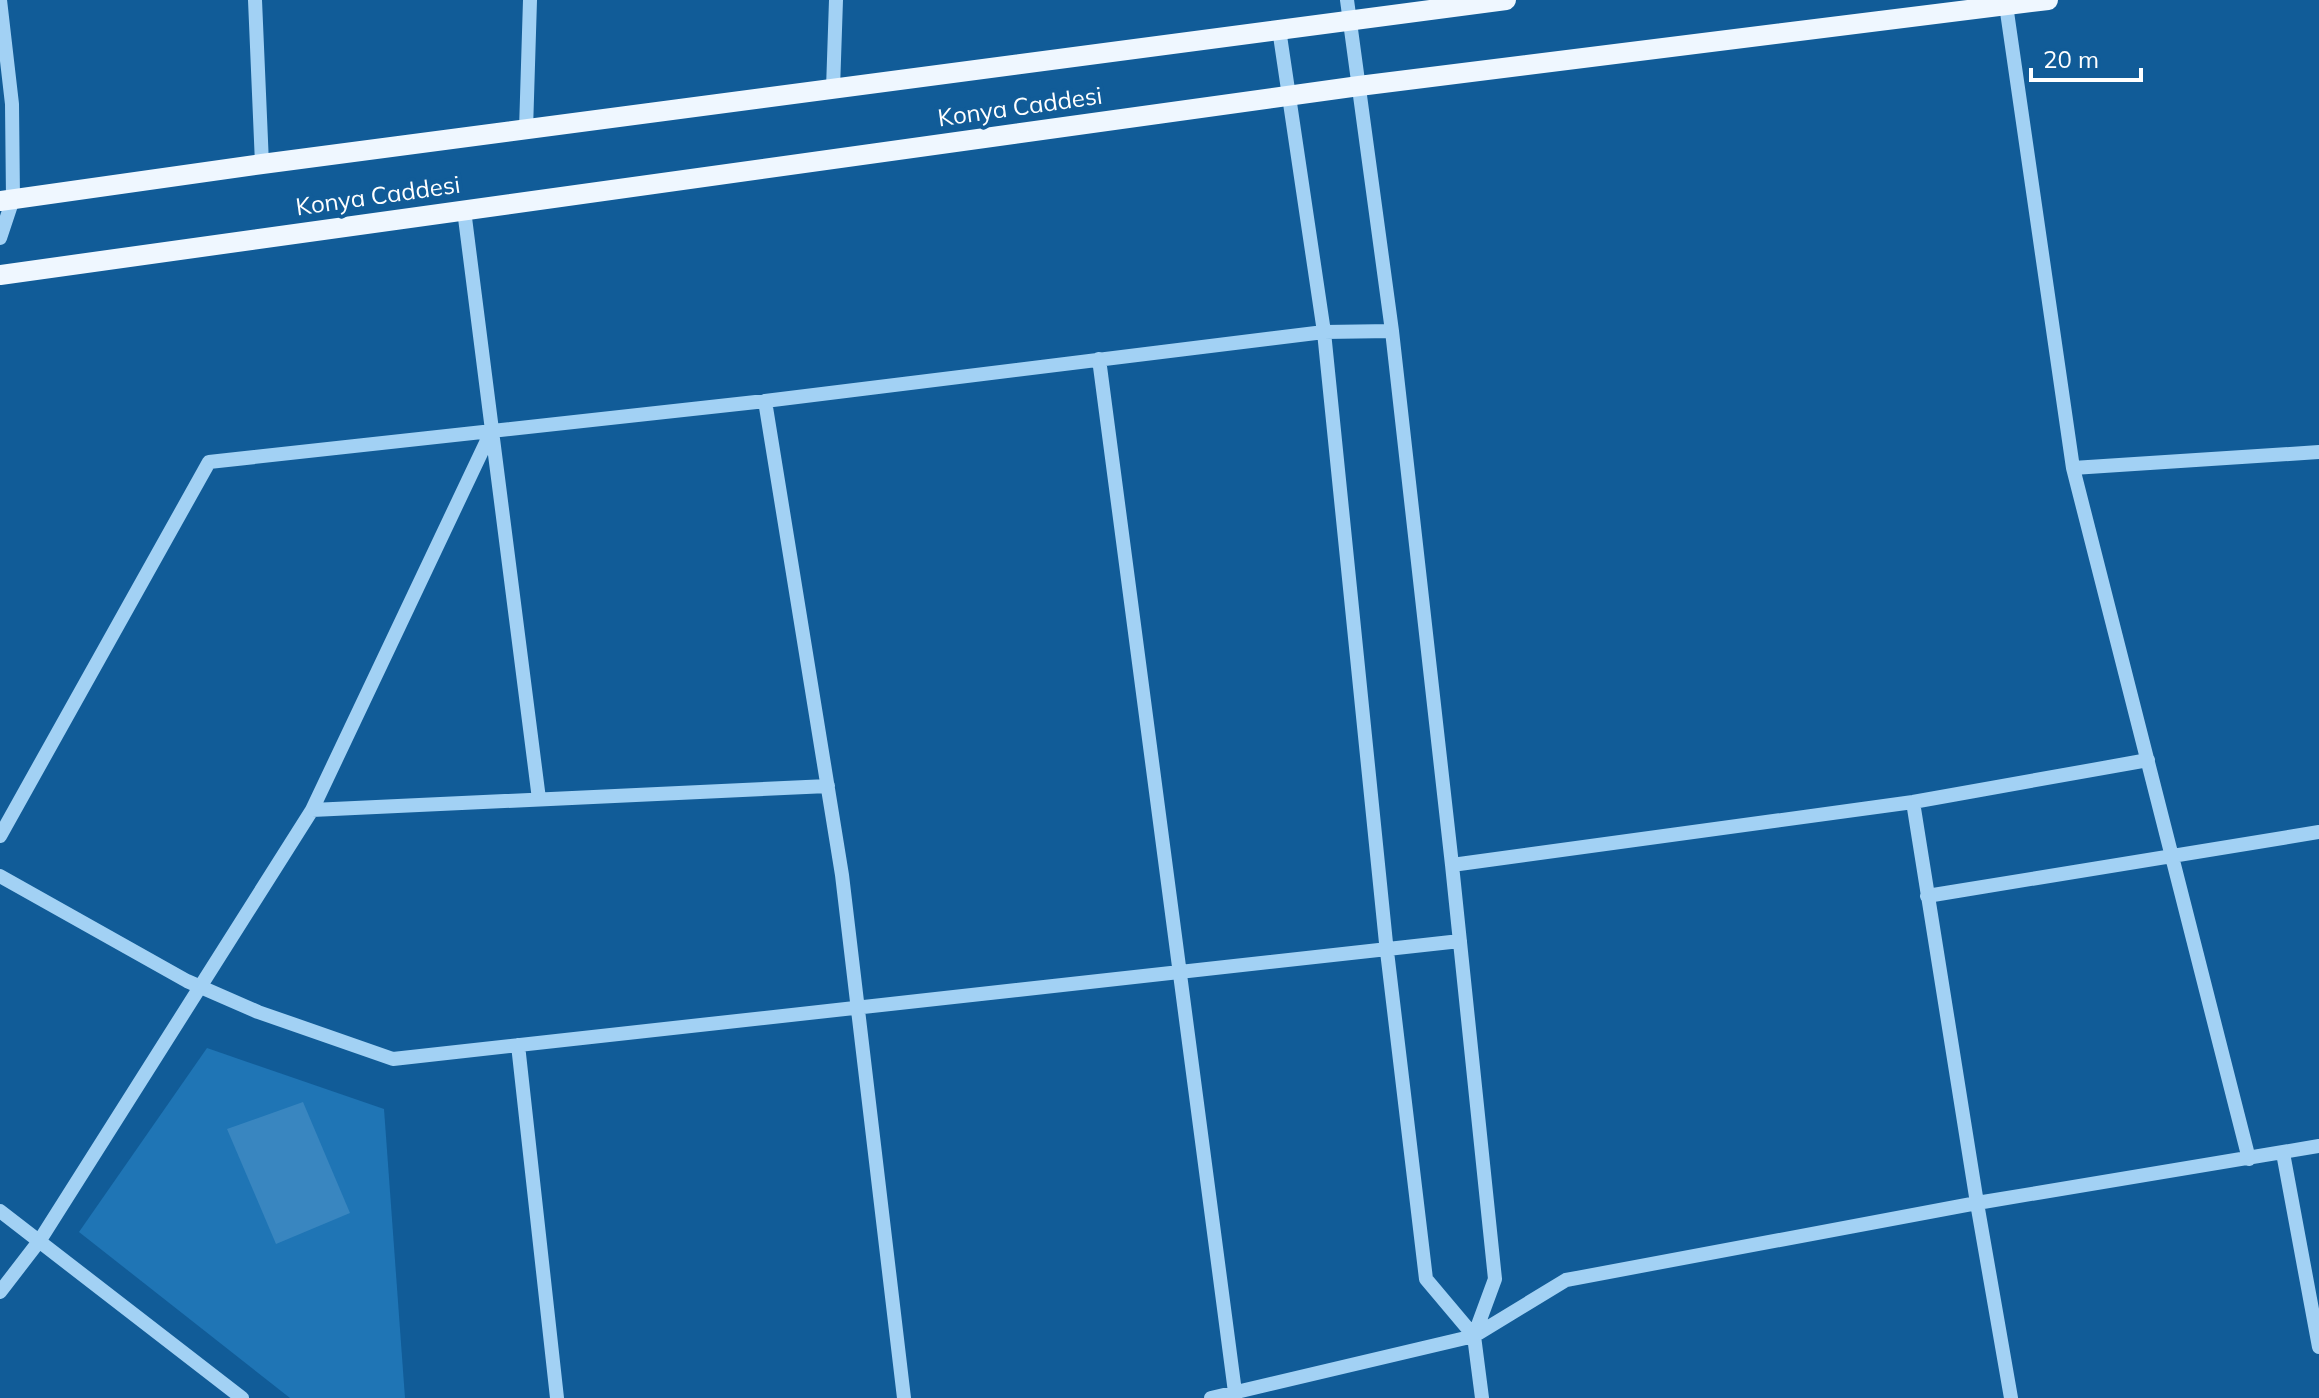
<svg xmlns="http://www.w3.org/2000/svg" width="2319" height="1398" viewBox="0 0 2319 1398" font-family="Mulish,sans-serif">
  <rect width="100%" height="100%" fill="#115c98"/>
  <path fill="#1f75b5" d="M207,1048L384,1109L405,1398H290L79,1232Z"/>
  <path fill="#3986c0" d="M303,1102L350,1213L276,1244L227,1129Z"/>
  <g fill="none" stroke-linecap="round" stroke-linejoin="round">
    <path stroke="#a2d1f4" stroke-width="14" d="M255,0L262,164
      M1347,0L1392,331L1452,865L1495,1279L1474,1336L1482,1398
      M2006,5L2073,468L2249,1159
      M1279,29L1324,332L1386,943L1426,1279L1474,1336
      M833,89L836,0
      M526,130L530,0
      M0,238L13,199L12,104L0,0
      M1099,359L1235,1392
      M765,401L842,875L904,1398
      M492,431L539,799
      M2073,468L2319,452
      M1913,802L1977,1203L2011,1398
      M312,810L828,786
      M0,836L209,462L765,401L1324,332L1392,331
      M1452,865L1913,802L2148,760
      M0,876L187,981L258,1012L393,1059L1460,941
      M1927,896L2319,832
      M518,1045L557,1398
      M2283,1153L2319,1347
      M0,1211L242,1398
      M0,1292L40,1240L312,810L492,430L464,210
      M1211,1398L1474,1336L1566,1280L1977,1203L2319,1146"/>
    <path stroke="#eff7ff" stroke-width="20" d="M0,201L262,164L1506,0
      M0,275L1359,86L2048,0"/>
  </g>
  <g text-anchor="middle" stroke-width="8" stroke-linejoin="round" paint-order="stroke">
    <g font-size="24" fill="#fff" stroke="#115c98">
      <text transform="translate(1020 107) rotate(-8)" y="8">Konya Caddesi</text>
      <text transform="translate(378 196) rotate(-8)" y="8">Konya Caddesi</text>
    </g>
  </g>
  <path d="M2031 68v12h110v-12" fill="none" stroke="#ffffff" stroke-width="4"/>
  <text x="2043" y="68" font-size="24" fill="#ffffff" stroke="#115c98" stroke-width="6" paint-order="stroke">20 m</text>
</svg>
